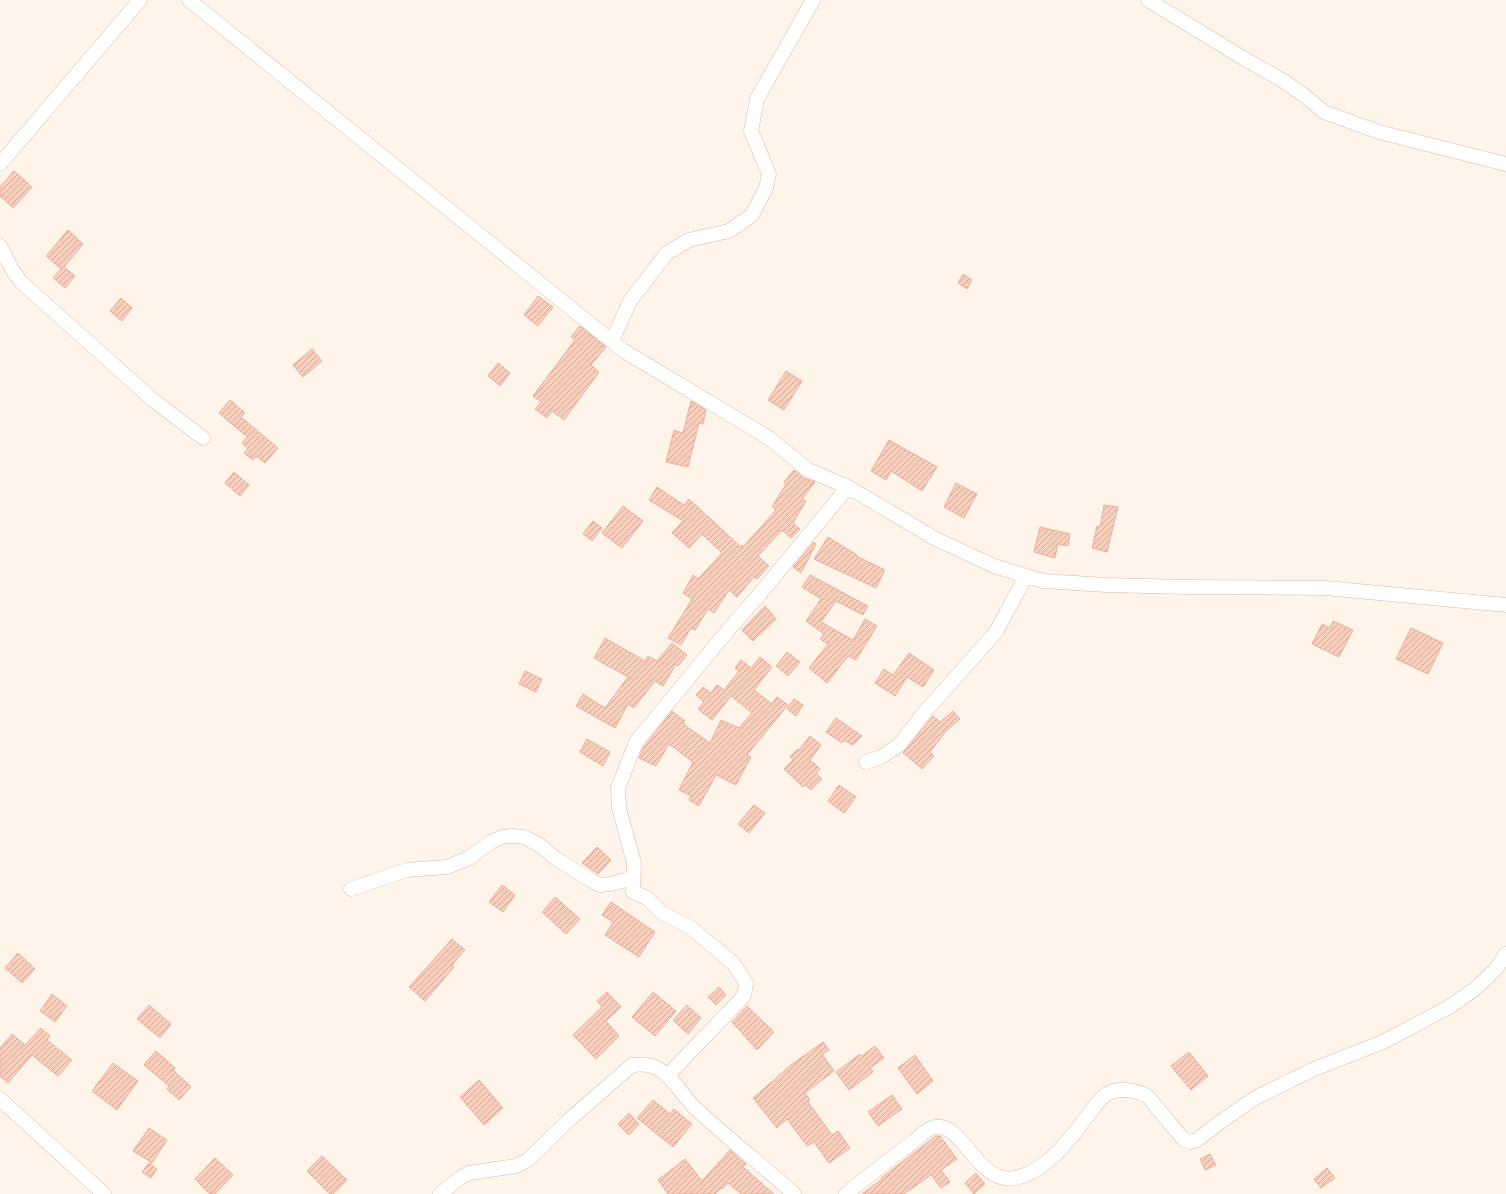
<svg xmlns="http://www.w3.org/2000/svg" width="1506" height="1194" viewBox="0 0 1506 1194" font-family="Figtree,sans-serif">
  <defs>
    <pattern id="building-hatch" width="6" height="6" patternUnits="userSpaceOnUse"><rect width="6" height="6" fill="#f8cebd"/><path d="M-1 1l2-2M0 6l6-6M5 7l2-2" fill="none" stroke="#ceaa9c"/></pattern>
  </defs>
  <rect width="100%" height="100%" fill="#fff4e9"/>
  <path fill="url(#building-hatch)" stroke="#ecb19b" d="M14,171L32,187L13,208L0,196V187Z
    M68,230L83,244L64,267L75,276L65,288L53,278L61,269L46,256Z
    M963,274L972,280L967,289L958,283Z
    M538,296L553,307L538,326L524,315Z
    M121,298L132,308L122,321L110,311Z
    M580,326L606,347L591,365L599,372L564,420L552,411L547,418L535,409L541,402L533,396L575,340L571,337Z
    M312,349L322,361L303,377L293,365Z
    M498,363L510,373L500,386L488,376Z
    M786,371L802,381L784,410L768,400Z
    M230,400L245,413L241,417L278,448L265,463L256,456L253,460L244,453L248,449L242,443L247,437L219,413Z
    M691,401L706,410L703,424L699,423L688,467L666,462L674,430L683,433Z
    M889,440L937,467L922,491L891,471L886,480L871,471Z
    M794,470L804,478L815,482L802,499L806,501L793,523L800,529L791,538L782,530L758,556L769,566L757,579L754,577L737,597L729,590L714,613L708,609L695,630L691,628L681,645L668,638L692,599L683,593L693,575L698,579L722,553L702,534L689,548L672,533L683,521L649,500L657,487L684,505L689,499L741,547L742,545L743,547L776,510L772,507L786,484L784,482Z
    M234,472L249,485L240,496L225,483Z
    M956,483L977,494L964,518L944,507Z
    M1104,505L1118,507L1107,552L1092,548L1097,526L1100,527Z
    M623,506L643,521L622,548L602,533Z
    M593,521L602,528L592,541L583,534Z
    M1040,527L1070,534L1068,546L1058,544L1055,558L1034,552Z
    M828,537L857,555L856,556L885,570L876,588L814,559Z
    M814,542L816,544L801,573L793,567Z
    M810,575L868,606L863,615L836,601L821,622L853,640L865,619L877,626L856,660L848,656L827,683L809,668L828,644L820,639L824,634L806,621L821,599L802,587Z
    M765,606L776,619L753,641L742,630Z
    M1333,621L1353,630L1339,657L1312,644L1322,624L1330,628Z
    M1411,628L1443,643L1428,674L1396,659Z
    M605,638L645,661L648,656L657,661L672,643L687,655L678,666L676,664L663,686L655,681L634,708L628,704L615,728L576,706L583,694L605,708L628,677L594,658Z
    M787,652L800,662L788,676L776,666Z
    M909,653L934,670L923,687L907,677L895,696L875,683L884,669L893,675Z
    M760,657L772,667L754,690L772,704L777,697L788,705L747,755L751,757L736,785L716,775L699,806L689,800L691,796L679,790L693,762L669,744L656,766L639,758L643,748L672,711L685,721L683,724L710,743L721,720L739,728L752,713L731,696L712,720L698,709L704,702L696,695L703,687L711,693L717,685L724,690L739,671L735,668L741,660L751,668Z
    M525,671L542,679L536,692L519,684Z
    M794,699L803,705L796,716L787,709Z
    M953,711L960,719L946,731L930,752L934,756L922,769L903,753L933,716L940,722Z
    M836,718L862,736L853,745L844,740L842,743L826,732Z
    M810,736L821,745L810,760L820,769L816,773L822,779L811,790L805,785L803,787L784,769L793,760L790,757L798,749L799,750Z
    M587,739L610,752L603,766L580,752Z
    M839,785L856,797L844,813L828,801Z
    M754,805L765,813L749,833L738,824Z
    M597,847L611,860L598,874L582,863Z
    M502,885L515,895L503,912L489,902Z
    M555,897L580,919L566,934L542,912Z
    M611,902L655,932L639,957L605,935L613,922L602,915Z
    M452,939L465,950L452,965L454,967L425,1001L409,987Z
    M18,953L35,969L22,983L5,968Z
    M719,987L726,995L716,1005L708,997Z
    M607,992L621,1007L606,1021L619,1036L596,1059L573,1035L602,1007L597,1001Z
    M653,992L676,1011L655,1036L632,1017Z
    M52,994L67,1006L55,1022L40,1011Z
    M149,1005L171,1024L160,1038L137,1019Z
    M687,1005L701,1018L688,1034L673,1020Z
    M747,1006L774,1032L757,1050L732,1022Z
    M41,1028L50,1036L47,1040L72,1060L58,1076L32,1055L8,1083L0,1076V1048L12,1034L25,1045Z
    M823,1042L829,1050L822,1054L834,1071L805,1093L810,1100L808,1102L832,1135L838,1131L850,1148L829,1163L814,1142L807,1146L787,1119L777,1128L753,1098L791,1065Z
    M875,1046L884,1058L870,1068L873,1072L849,1090L836,1072L860,1054L862,1056Z
    M156,1051L175,1068L173,1070L191,1087L179,1100L167,1089L169,1086L144,1065Z
    M1189,1052L1208,1076L1191,1090L1171,1066Z
    M915,1055L933,1081L917,1094L898,1068Z
    M113,1063L138,1081L117,1110L92,1091Z
    M479,1080L503,1108L484,1125L460,1097Z
    M892,1095L902,1109L878,1126L868,1112Z
    M653,1100L670,1114L674,1109L692,1124L673,1147L637,1118Z
    M629,1113L639,1124L629,1135L618,1124Z
    M149,1128L167,1140L152,1163L133,1151Z
    M936,1136H940L957,1159L941,1170L950,1182L941,1188L931,1175L904,1194H862L882,1179L881,1178Z
    M730,1150L746,1164L743,1167L774,1194H741L728,1183L722,1189L721,1188L715,1194H668L658,1180L685,1159L702,1181Z
    M1210,1154L1216,1165L1205,1170L1200,1159Z
    M322,1156L347,1180L333,1194H330L307,1171Z
    M215,1158L233,1175L215,1194H210L195,1179Z
    M149,1163L157,1169L151,1178L142,1172Z
    M1327,1168L1335,1178L1321,1188L1314,1179Z
    M976,1173L985,1184L974,1194L965,1183Z"/>
  <g fill="none" stroke-linecap="round" stroke-linejoin="round">
    <g stroke="#d5bcaf" stroke-width="15">
      <path id="minor" d="M189,0L624,351L769,438L808,470L848,487
        M1148,0L1243,58L1282,80L1305,96L1324,112L1379,132L1506,164
        M0,164L140,0
        M0,246L13,271L21,282L153,400L203,438
        M612,341L630,301L667,253L689,240L729,231L752,215L766,188L769,174L751,131L757,99L813,0
        M866,762L881,757L899,745L924,713L996,632L1026,576
        M351,889L407,870L447,867L469,858L491,842L502,837L512,836L524,837L541,846L555,858L592,881L600,885L611,884L633,878
        M668,1075L744,996L746,983L733,963L691,928L661,912L647,898L633,892L634,863L619,808L618,788L636,742L729,629L759,595L848,487L936,539L994,566L1043,581L1106,585L1187,587L1326,588L1506,605
        M0,1099L104,1194
        M440,1194L460,1178L469,1173L516,1166L528,1160L569,1120L632,1065C642,1064 649,1064 659,1069C674,1078 682,1095 694,1107C726,1137 761,1164 794,1194
        M846,1194C868,1176 890,1159 913,1142C919,1137 928,1128 935,1127C963,1122 978,1185 1015,1178C1045,1172 1068,1142 1085,1119C1092,1111 1098,1099 1107,1094C1119,1087 1136,1090 1147,1096C1151,1099 1154,1104 1157,1108C1166,1119 1175,1129 1184,1140L1190,1142L1197,1140L1219,1123L1255,1098L1314,1069L1383,1042L1449,1007L1475,989L1496,969L1506,954"/>
    </g>
    <use href="#minor" stroke="#fff" stroke-width="14"/>
  </g>
</svg>
